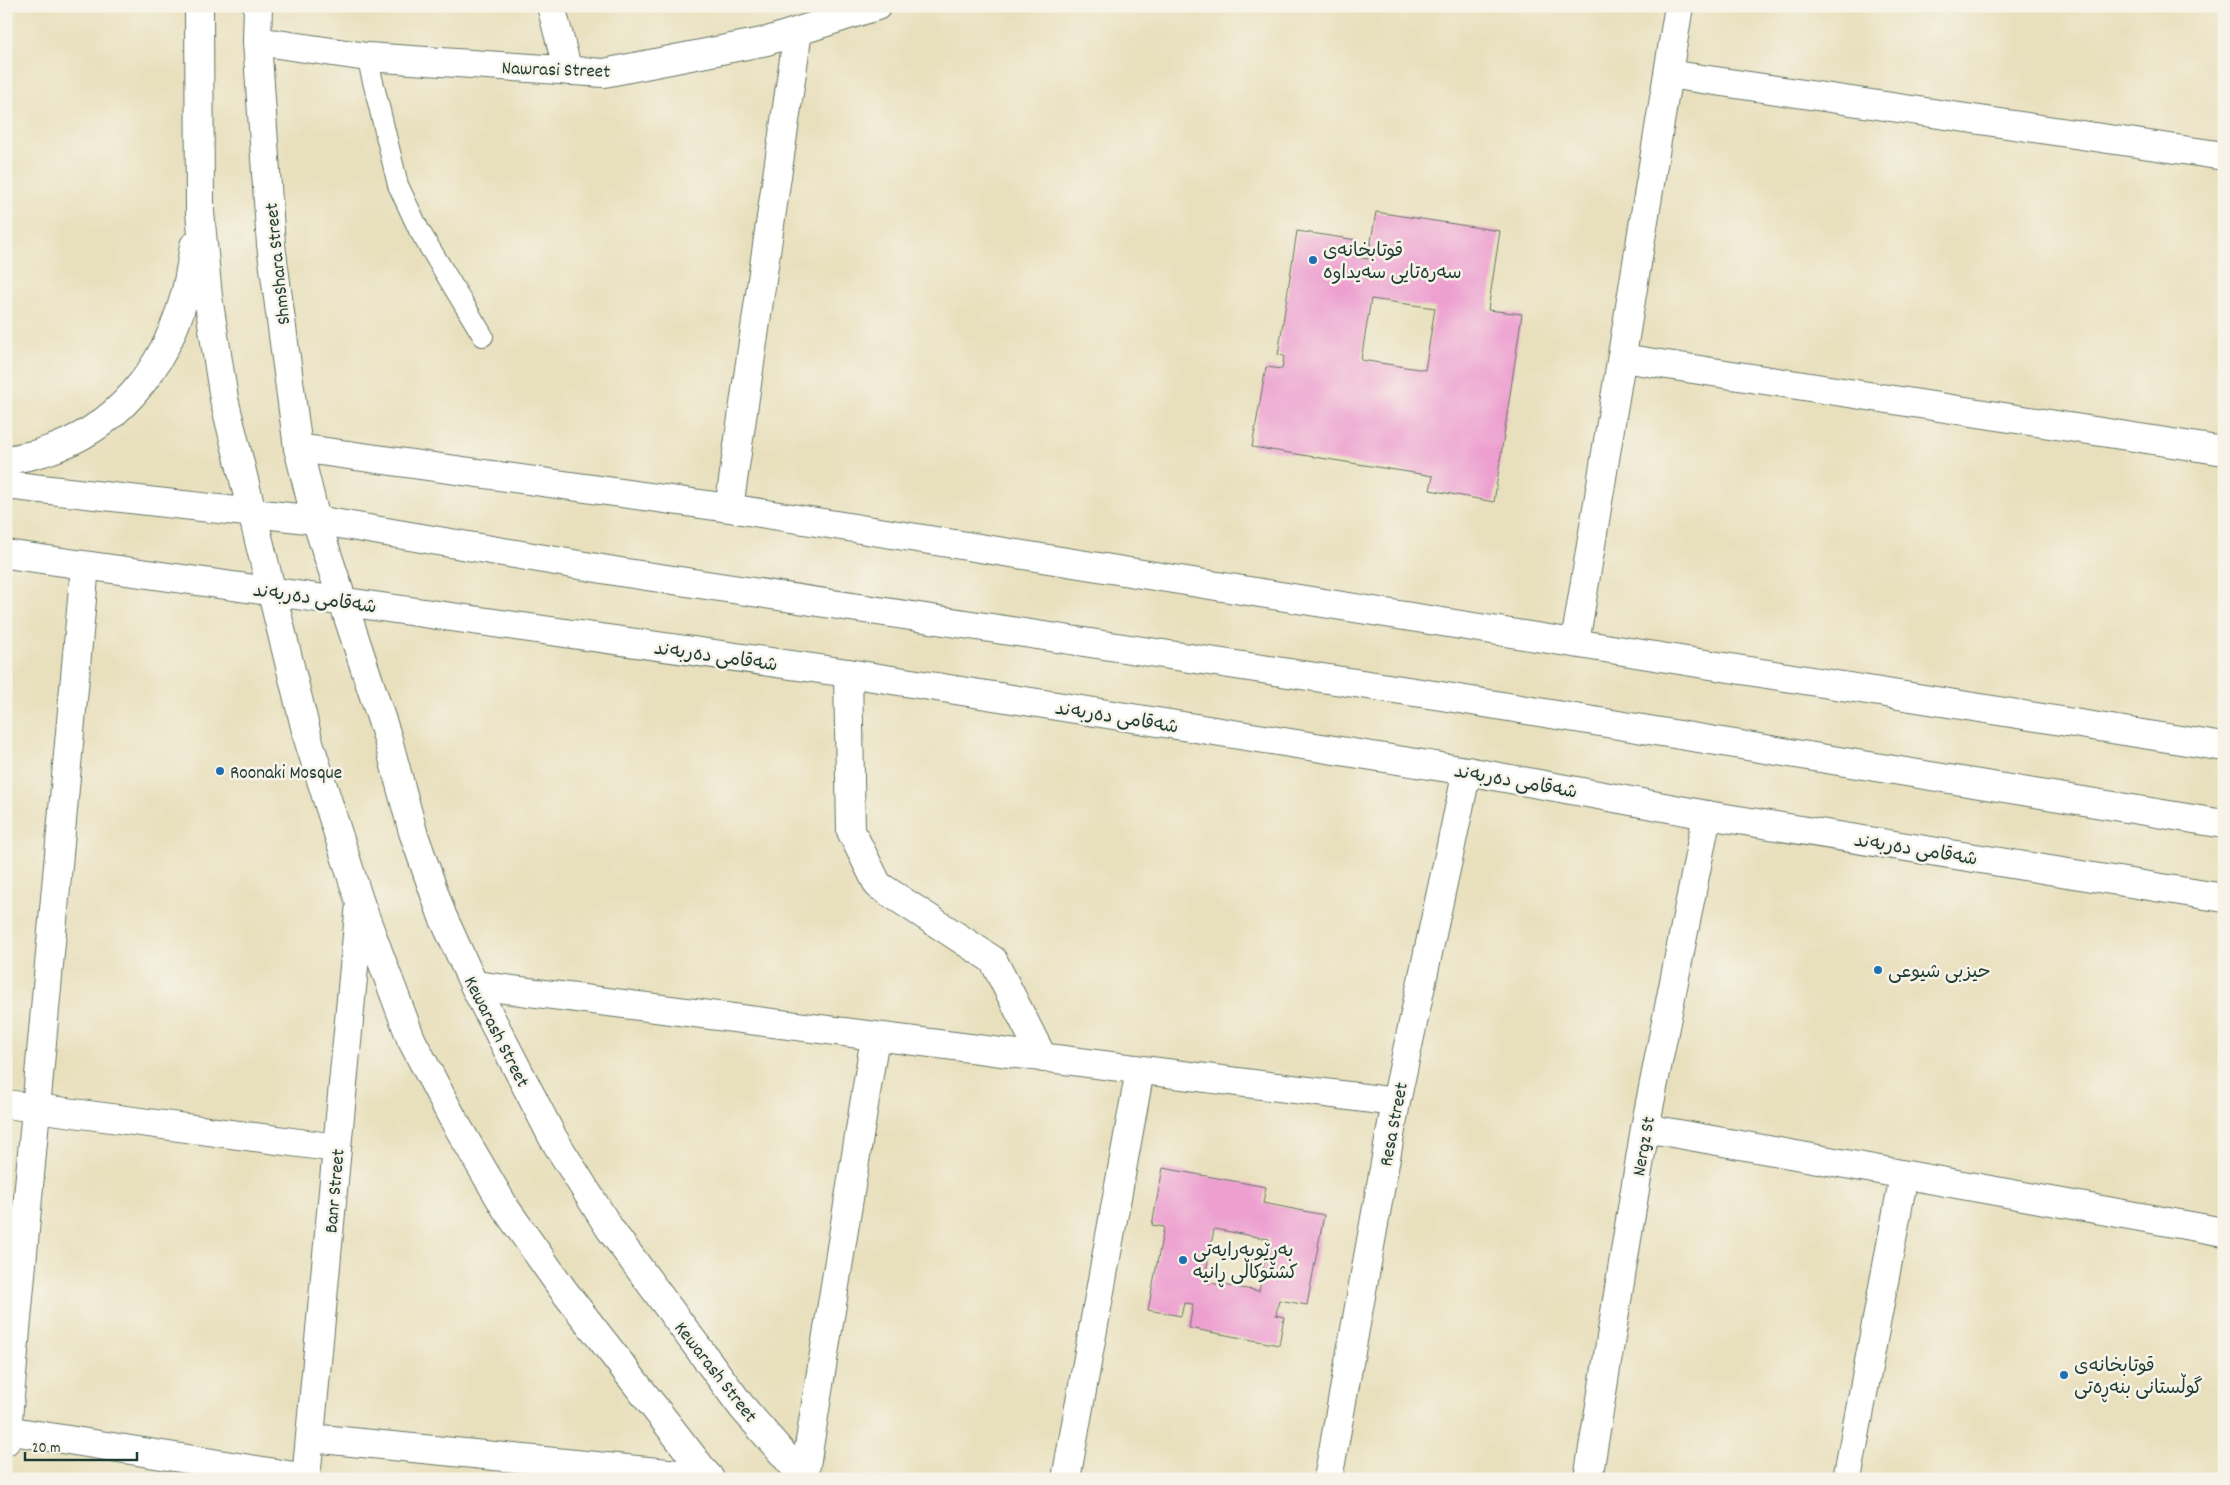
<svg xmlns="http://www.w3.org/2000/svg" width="2230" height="1485" viewBox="0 0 2230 1485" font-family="Dekko,'Playpen Sans Arabic',sans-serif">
  <rect width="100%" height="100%" fill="#f7f3e8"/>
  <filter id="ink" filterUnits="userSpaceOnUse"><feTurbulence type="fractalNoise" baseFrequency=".02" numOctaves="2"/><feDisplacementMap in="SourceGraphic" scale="10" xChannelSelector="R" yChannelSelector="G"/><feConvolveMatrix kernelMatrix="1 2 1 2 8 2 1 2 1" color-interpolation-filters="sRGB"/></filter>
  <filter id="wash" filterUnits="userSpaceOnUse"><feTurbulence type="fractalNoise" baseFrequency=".0096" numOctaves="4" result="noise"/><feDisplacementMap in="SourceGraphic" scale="20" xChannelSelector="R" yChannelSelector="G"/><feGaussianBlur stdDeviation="1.12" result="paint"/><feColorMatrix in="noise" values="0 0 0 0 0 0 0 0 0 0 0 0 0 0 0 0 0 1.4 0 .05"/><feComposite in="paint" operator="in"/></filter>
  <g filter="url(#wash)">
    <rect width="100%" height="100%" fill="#e8e0bd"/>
    <g id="blocks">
      <path fill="#eda0d0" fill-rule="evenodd" d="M1376,212L1500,231L1488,310L1522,314L1494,502L1430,490L1433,476L1252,447L1266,367L1282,369L1284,356L1278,355L1297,231L1357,240L1354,257L1368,259ZM1371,299L1435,308L1425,370L1361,360Z
        M1163,1168L1266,1187L1263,1203L1324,1215L1307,1305L1279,1300L1276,1315L1284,1317L1279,1345L1189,1328L1193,1304L1184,1303L1181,1316L1148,1310L1164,1227L1152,1225ZM1214,1229L1269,1239L1259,1291L1204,1282Z"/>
    </g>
  </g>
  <g filter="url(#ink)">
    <use href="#blocks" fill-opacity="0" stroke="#657664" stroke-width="1"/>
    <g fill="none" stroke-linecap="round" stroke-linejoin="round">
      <g stroke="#657664" stroke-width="22">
        <path id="lane" d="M367,57L398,185L419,230L483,336"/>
      </g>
      <g stroke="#657664" stroke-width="30">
        <path id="street" d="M551,6L568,71
          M257,41L367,57L604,73L767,41L877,6
          M1668,74L2224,156
          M1622,358L2224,451
          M298,448L729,508L2224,747
          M729,508L798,31
          M1575,643L1679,6
          M848,673L851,831L878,885L993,960L1043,1058
          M474,985L1396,1102
          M6,1104L337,1148
          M1645,1128L2224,1232
          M6,1430L306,1478
          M311,1438L709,1477
          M6,1441L85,566
          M804,1478L875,1037
          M306,1479L360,903
          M1066,1479L1140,1070
          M1328,1479L1396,1102L1467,771
          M1588,1479L1645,1128L1707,815
          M1847,1479L1904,1175"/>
      </g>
      <g stroke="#657664" stroke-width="30">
        <path id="secondary" d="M199,6L200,212L208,297L224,399L308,739L360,903L411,1039L452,1117L506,1209L564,1291L710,1479
          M258,6L257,41L271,245L298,448L316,520L387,736L413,832L442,915L474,985L553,1138L610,1229L742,1407L805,1479
          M6,460C19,458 31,456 43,452C116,430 164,369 184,298C189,282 191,263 194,246"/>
      </g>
      <g stroke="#657664" stroke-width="30">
        <path id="highway" d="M6,485L316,520L620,572L1441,696L2224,824
          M6,554L848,673L1467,771L1707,815L2224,898"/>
      </g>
      <use href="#lane" stroke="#fff" stroke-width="20"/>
      <use href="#street" stroke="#fff" stroke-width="28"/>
      <use href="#secondary" stroke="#fff" stroke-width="28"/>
      <use href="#highway" stroke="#fff" stroke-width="28"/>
    </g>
  </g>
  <g fill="#1f6fb2" stroke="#f7f3e8" stroke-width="2">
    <circle cx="1313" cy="260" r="5"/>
    <circle cx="220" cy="771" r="5"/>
    <circle cx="1878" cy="970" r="5"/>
    <circle cx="1183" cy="1260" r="5"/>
    <circle cx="2064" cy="1375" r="5"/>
  </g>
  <g text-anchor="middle" stroke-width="5" stroke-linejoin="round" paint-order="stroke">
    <g font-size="19" fill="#1f3d34" stroke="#f7f3e8">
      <text transform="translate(556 68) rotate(2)" y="7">Nawrasi Street</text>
      <text transform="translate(276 264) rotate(-96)" y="7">ShmShara Street</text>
      <text transform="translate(315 597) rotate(8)" y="7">شەقامی دەربەند</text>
      <text transform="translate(716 655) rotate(8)" y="7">شەقامی دەربەند</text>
      <text transform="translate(1117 716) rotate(9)" y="7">شەقامی دەربەند</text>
      <text transform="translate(1516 780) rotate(10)" y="7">شەقامی دەربەند</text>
      <text transform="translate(1916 848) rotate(9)" y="7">شەقامی دەربەند</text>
      <text transform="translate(498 1031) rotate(63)" y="7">Kewarash Street</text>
      <text transform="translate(1392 1124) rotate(-79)" y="7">Resa Street</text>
      <text transform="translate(1642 1146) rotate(-80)" y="7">Nergz St</text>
      <text transform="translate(333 1191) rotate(-85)" y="7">Banr Street</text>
      <text transform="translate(717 1371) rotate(52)" y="7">Kewarash Street</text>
    </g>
    <g font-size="19" fill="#1f3d34" stroke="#f7f3e8" text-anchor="start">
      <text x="1323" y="256">قوتابخانەی<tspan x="1323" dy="22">سەرەتایی سەیداوە</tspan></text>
      <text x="230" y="778">Roonaki Mosque</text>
      <text x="1888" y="977">حیزبی شیوعی</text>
      <text x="1193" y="1256">بەڕێوبەرایەتی<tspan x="1193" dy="22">کشتوکاڵی ڕانیە</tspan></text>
      <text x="2074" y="1371">قوتابخانه‌ی<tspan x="2074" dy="22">گوڵستانی بنه‌ڕه‌تی</tspan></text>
    </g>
  </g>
  <rect width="2230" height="1485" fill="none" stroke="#f7f3e8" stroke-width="25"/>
  <path d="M25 1452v8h112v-8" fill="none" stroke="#1f3d34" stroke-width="2.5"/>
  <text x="32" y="1452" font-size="15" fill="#1f3d34" stroke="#f7f3e8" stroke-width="4" paint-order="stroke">20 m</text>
</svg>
